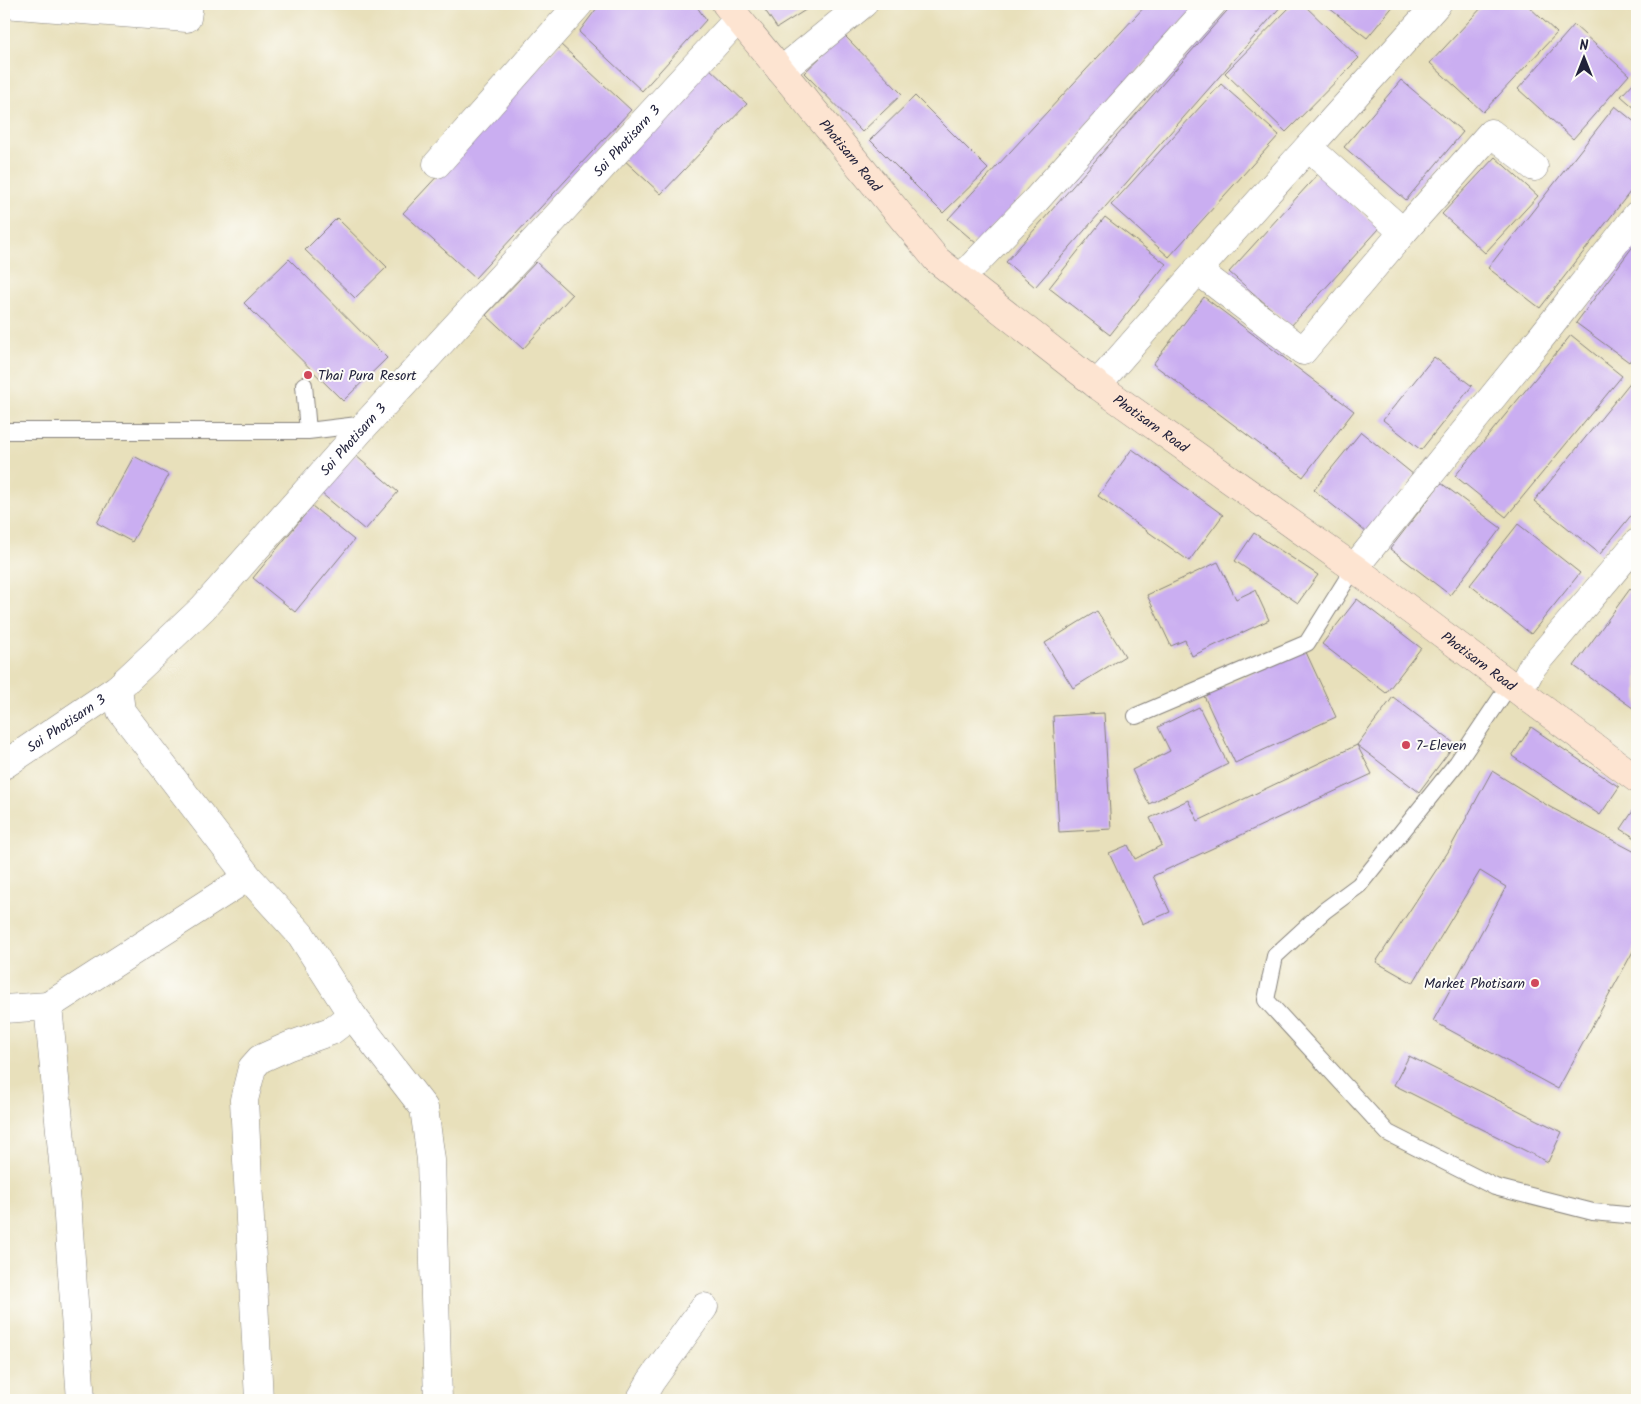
<svg xmlns="http://www.w3.org/2000/svg" width="1641" height="1404" viewBox="0 0 1641 1404" font-family="Kalam,sans-serif">
  <rect width="100%" height="100%" fill="#fdfcf7"/>
  <filter id="ink" filterUnits="userSpaceOnUse"><feTurbulence type="fractalNoise" baseFrequency=".02" numOctaves="2"/><feDisplacementMap in="SourceGraphic" scale="10" xChannelSelector="R" yChannelSelector="G"/><feConvolveMatrix kernelMatrix="1 2 1 2 8 2 1 2 1" color-interpolation-filters="sRGB"/></filter>
  <filter id="wash" filterUnits="userSpaceOnUse"><feTurbulence type="fractalNoise" baseFrequency=".0096" numOctaves="4" result="noise"/><feDisplacementMap in="SourceGraphic" scale="20" xChannelSelector="R" yChannelSelector="G"/><feGaussianBlur stdDeviation="1.12" result="paint"/><feColorMatrix in="noise" values="0 0 0 0 0 0 0 0 0 0 0 0 0 0 0 0 0 1.4 0 .05"/><feComposite in="paint" operator="in"/></filter>
  <g filter="url(#wash)">
    <rect width="100%" height="100%" fill="#e8e0bb"/>
    <g id="blocks">
      <path fill="#caaef1" d="M600,4H695L706,20L642,91L579,32Z
        M761,4H815L777,28Z
        M1147,4H1199L977,244L948,219Z
        M1233,4H1283L1035,287L1006,262Z
        M1293,4H1303L1359,58L1286,132L1225,73Z
        M1324,4H1395L1367,38Z
        M1485,4H1526L1557,33L1483,112L1430,63Z
        M1574,25L1629,75L1573,139L1518,89Z
        M844,35L902,94L862,132L804,73Z
        M560,44L631,110L475,278L403,213Z
        M708,67L747,104L661,194L622,158Z
        M1637,79V110L1621,96Z
        M1401,80L1463,132L1406,200L1344,147Z
        M1221,84L1279,135L1169,257L1111,205Z
        M915,96L988,169L943,213L870,140Z
        M1615,106L1637,124V183L1540,308L1488,268Z
        M1495,157L1538,196L1485,253L1442,214Z
        M1318,174L1379,229L1291,326L1229,272Z
        M1105,217L1166,264L1110,335L1049,288Z
        M337,218L387,267L355,298L305,250Z
        M1637,241V351L1629,362L1576,323Z
        M289,259L387,358L343,401L244,303Z
        M536,262L572,295L523,349L486,315Z
        M1204,297L1354,411L1303,477L1153,364Z
        M1571,335L1622,376L1506,517L1455,476Z
        M1434,357L1472,386L1421,450L1383,420Z
        M1637,374V508L1600,554L1534,501Z
        M1361,432L1414,475L1367,533L1314,490Z
        M1132,449L1223,515L1189,561L1098,496Z
        M355,455L398,492L365,530L321,493Z
        M134,456L169,475L132,542L97,523Z
        M1441,483L1501,528L1450,595L1390,549Z
        M312,506L354,540L295,612L253,578Z
        M1518,524L1580,573L1531,634L1470,585Z
        M1254,533L1318,575L1298,603L1235,561Z
        M1218,562L1236,599L1255,590L1269,620L1192,656L1185,640L1171,646L1147,595Z
        M1630,589L1637,594V711L1574,666Z
        M1357,599L1421,648L1386,693L1322,644Z
        M1097,611L1125,656L1073,688L1045,643Z
        M1305,650L1336,717L1235,763L1204,696Z
        M1393,697L1455,744L1419,792L1357,745L1372,774L1153,876L1170,912L1142,924L1109,853L1128,845L1135,859L1162,845L1150,818L1188,800L1198,821L1357,745Z
        M1199,707L1228,764L1149,804L1132,770L1170,751L1158,727Z
        M1104,713L1111,829L1059,832L1053,716Z
        M1531,727L1619,787L1600,815L1512,756Z
        M1492,771L1550,807L1637,853V944L1558,1089L1433,1021L1506,887L1480,871L1413,983L1376,962L1448,852Z
        M1637,805V839L1621,829Z
        M1409,1056L1562,1132L1548,1162L1394,1085Z
        M1636,1089H1637V1103L1634,1102Z"/>
    </g>
  </g>
  <g filter="url(#ink)">
    <use href="#blocks" fill-opacity="0" stroke="#85817b" stroke-width="1"/>
    <g fill="none" stroke-linecap="round" stroke-linejoin="round">
      <g stroke="#85817b" stroke-width="18">
        <path id="lane" d="M304,385L308,431
          M4,431H308L366,424
          M1510,684L1457,763L1359,885L1324,911L1275,956L1266,1000L1388,1133L1495,1187L1593,1212L1637,1216
          M1136,716L1307,643L1354,568"/>
      </g>
      <g stroke="#85817b" stroke-width="29">
        <g id="street">
          <path d="M4,4L187,18L189,4"/>
          <path d="M781,71L863,4"/>
          <path d="M1309,148L1403,232"/>
          <path d="M437,164L579,4"/>
          <path d="M1197,270L1303,351L1403,232L1491,133L1534,167"/>
          <path d="M961,278L1036,200L1212,4"/>
          <path d="M1097,385C1208,256 1324,131 1437,4"/>
          <path d="M1354,568L1543,335L1637,215"/>
          <path d="M118,688L121,711L248,877L301,935L352,1015L424,1108L431,1160L438,1400"/>
          <path d="M1520,690L1532,667L1637,543"/>
          <path id="s1" d="M4,765L118,688L203,608L366,424L738,19"/>
          <path d="M4,1009L48,1006"/>
          <path d="M81,1400L67,1203L48,1006L248,877"/>
          <path d="M259,1400L244,1100L252,1068L260,1059L289,1046L331,1031L352,1015"/>
          <path d="M640,1400L651,1381L704,1307"/>
        </g>
      </g>
      <g stroke="#85817b" stroke-width="29">
        <g id="secondary">
          <path id="s2" d="M726,4L937,260L1097,385L1354,568L1637,779"/>
        </g>
      </g>
      <use href="#lane" stroke="#fff" stroke-width="16"/>
      <use href="#street" stroke="#fff" stroke-width="28"/>
      <use href="#secondary" stroke="#fde4d1" stroke-width="28"/>
    </g>
  </g>
  <g fill="#d1495b" stroke="#fdfcf7" stroke-width="2">
    <circle cx="308" cy="375" r="5"/>
    <circle cx="1406" cy="745" r="5"/>
    <circle cx="1535" cy="983" r="5"/>
  </g>
  <g text-anchor="middle" stroke-width="4" stroke-linejoin="round" paint-order="stroke">
    <g font-size="14" fill="#22223b" stroke="#fdfcf7">
      <text dy="5" stroke="none"><textPath href="#s1" startOffset="885">Soi Photisarn 3</textPath></text>
      <text dy="5" stroke="none"><textPath href="#s2" startOffset="196">Photisarn Road</textPath></text>
      <text dy="5" stroke="none"><textPath href="#s2" startOffset="601">Photisarn Road</textPath></text>
      <text dy="5" stroke="none"><textPath href="#s1" startOffset="480">Soi Photisarn 3</textPath></text>
      <text dy="5" stroke="none"><textPath href="#s2" startOffset="1006">Photisarn Road</textPath></text>
      <text dy="5" stroke="none"><textPath href="#s1" startOffset="75">Soi Photisarn 3</textPath></text>
    </g>
    <g font-size="14" fill="#22223b" stroke="#fdfcf7" text-anchor="start">
      <text x="318" y="380">Thai Pura Resort</text>
      <text x="1416" y="750">7-Eleven</text>
      <text x="1525" y="988" text-anchor="end">Market Photisarn</text>
    </g>
  </g>
  <rect width="1641" height="1404" fill="none" stroke="#fdfcf7" stroke-width="20"/>
  <g transform="translate(1584 58)" stroke="#fdfcf7" stroke-width="4" paint-order="stroke">
  <path d="M0-4L9 19L0 12L-9 19Z" fill="#22223b"/>
  <text y="-8" font-size="14" font-weight="bold" text-anchor="middle" fill="#22223b">N</text>
  </g>
</svg>
